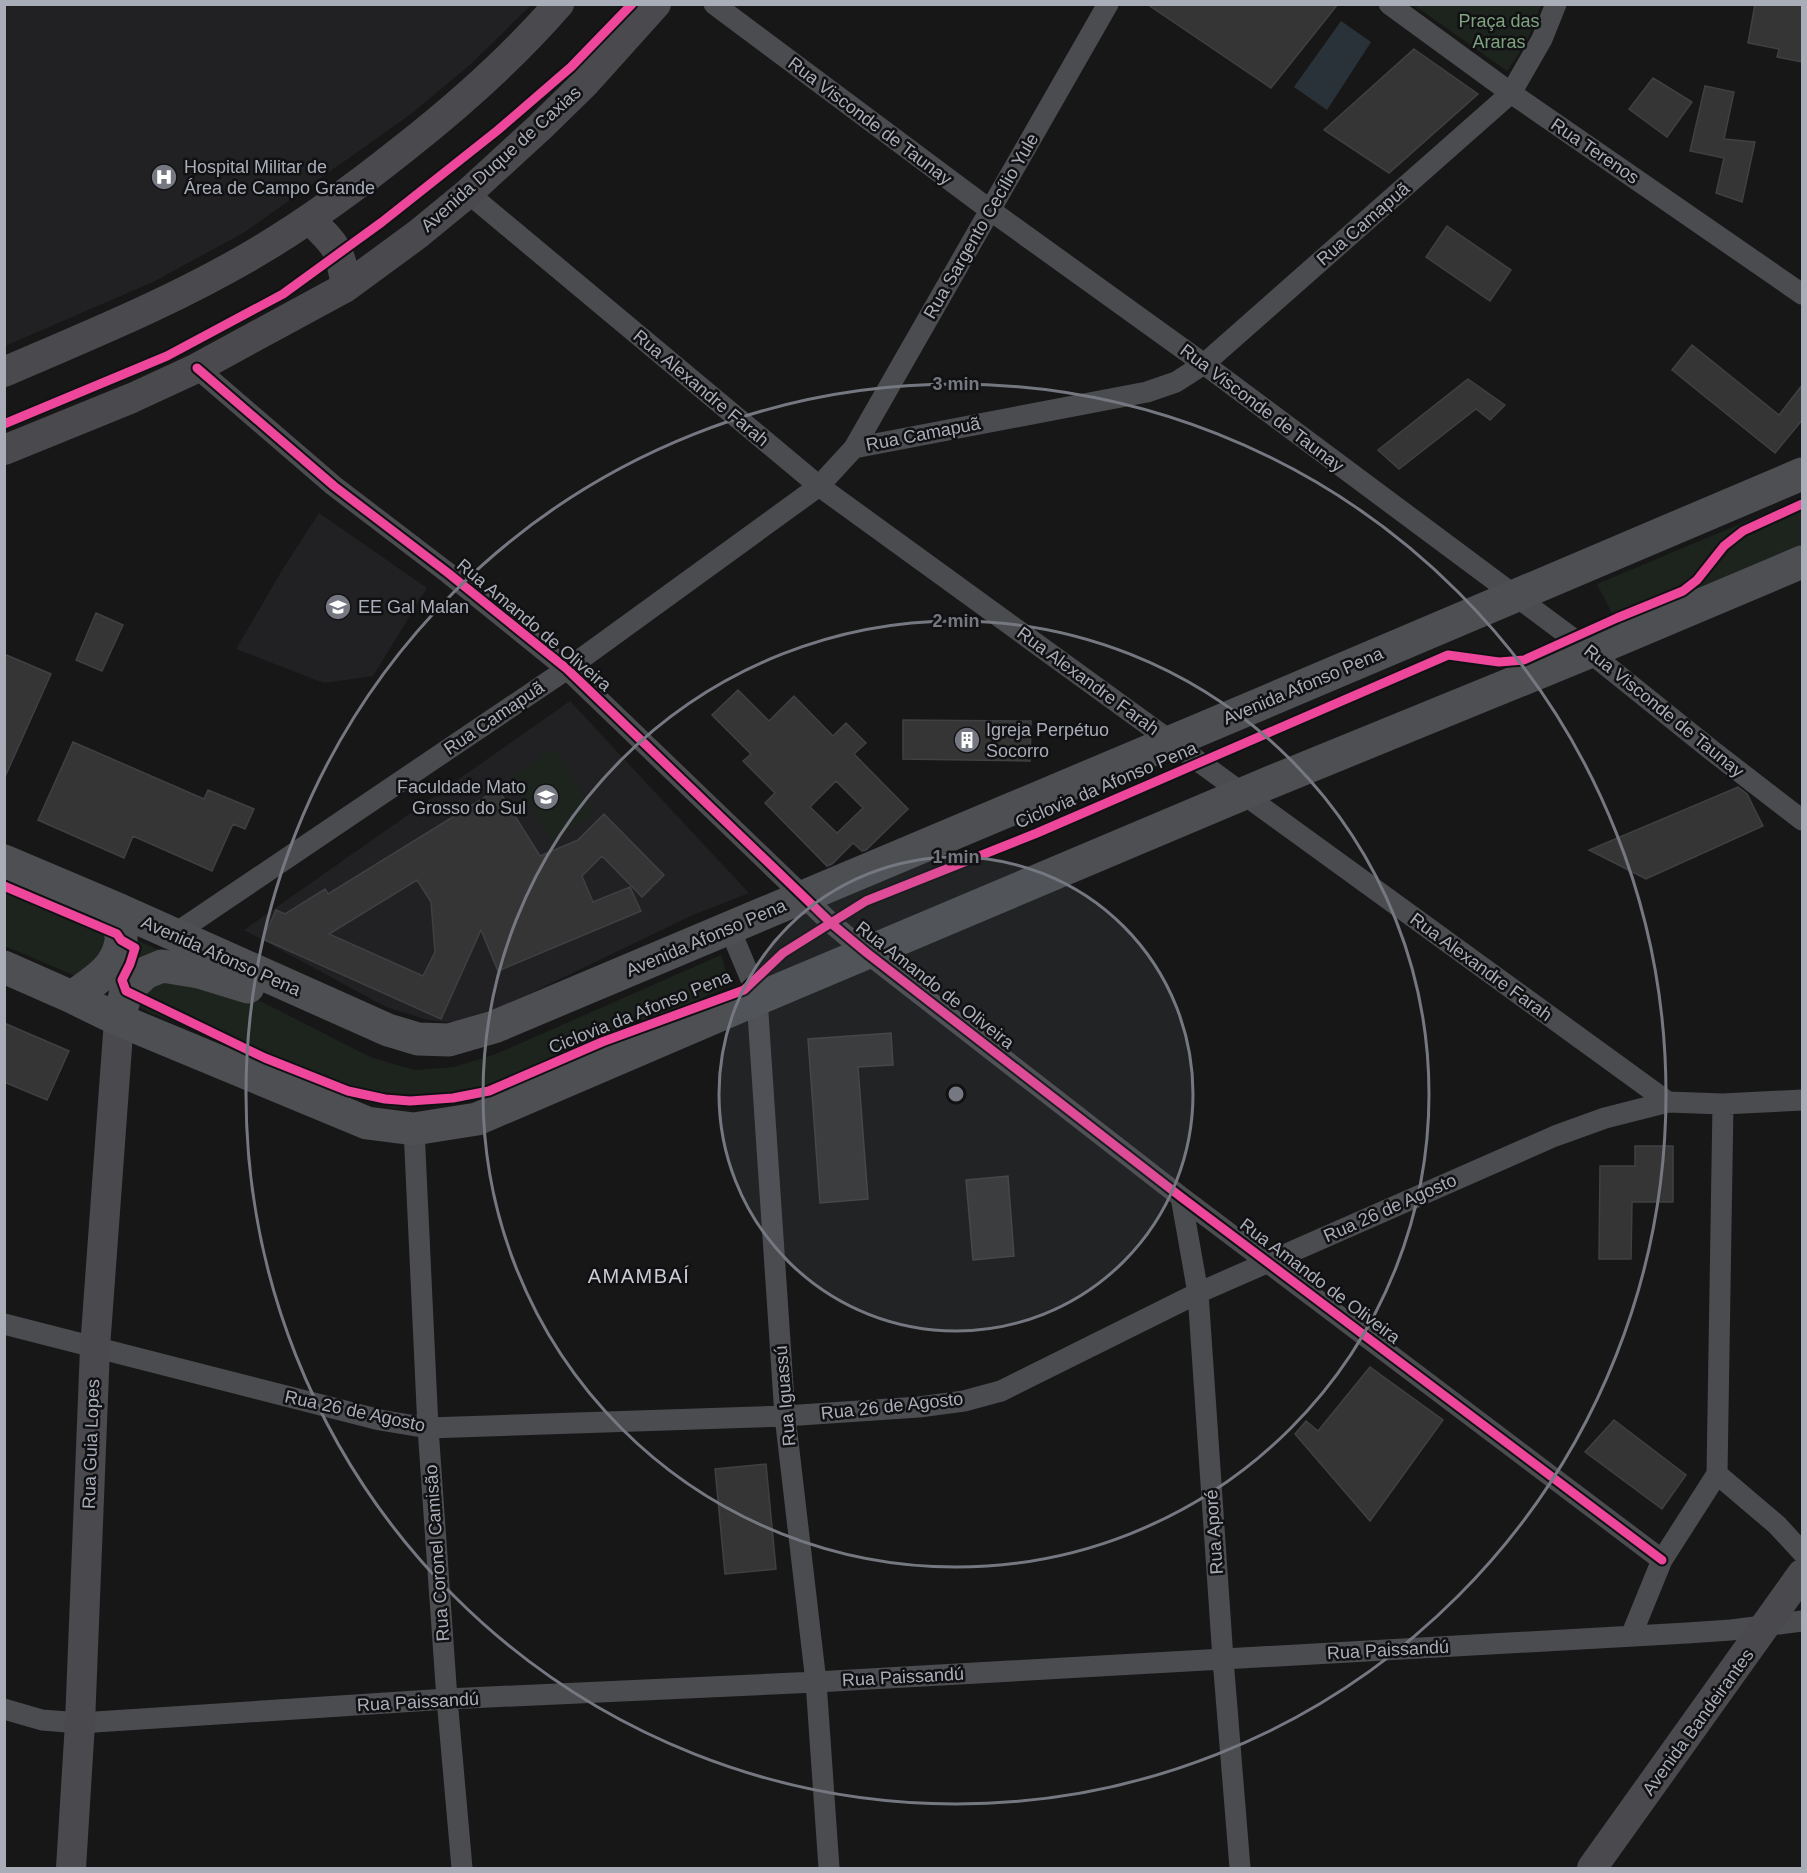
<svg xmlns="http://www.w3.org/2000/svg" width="1807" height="1873" viewBox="0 0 1807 1873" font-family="Helvetica,sans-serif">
  <rect width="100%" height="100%" fill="#171717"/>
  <path fill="#212123" d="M5,4H531V5L472,63L411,114L245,232L153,282L5,346Z
    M319,513L427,588L373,676L324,683L236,649L281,572Z
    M570,701L749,893L693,915L504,1006L455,1023L428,1020L386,1007L244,930Z"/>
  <path fill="#1d241e" d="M1414,5H1541L1527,41L1507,71Z
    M1802,498V550L1618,625L1597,584Z
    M554,749L595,814L552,841L512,775Z
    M4,880L168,954L370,1057L414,1070L454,1067L496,1054L721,955L730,985L505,1091L430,1105L393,1108L149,1012L101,987L5,946Z"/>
  <path fill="#2a3239" d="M1341,21L1371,42L1327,110L1294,87Z"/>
  <path fill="#353536" stroke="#3f4043" stroke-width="1.5" fill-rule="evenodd" d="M1147,4H1338L1271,88Z
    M1755,4H1803V62L1777,57L1779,49L1748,43Z
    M1414,49L1478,94L1389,173L1324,130Z
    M1653,78L1692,102L1667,137L1629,109Z
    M1705,86L1734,92L1724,139L1755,142L1742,202L1716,193L1724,158L1690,151Z
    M1447,226L1511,270L1490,301L1426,257Z
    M1692,345L1779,415L1803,384V419L1775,453L1672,370Z
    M1468,379L1505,405L1490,420L1476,409L1399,469L1378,450Z
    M96,613L123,625L102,671L76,660Z
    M4,654L51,674L4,779Z
    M738,690L769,721L794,696L833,736L846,723L866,743L854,754L908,809L866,850L862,851L853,843L832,864L827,866L765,803L775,793L743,761L751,754L712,715ZM836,781L863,808L837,833L810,807Z
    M903,720L1031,721L1030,761L903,759Z
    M73,742L204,799L208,790L254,809L245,829L233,824L212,871L133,836L124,858L38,820Z
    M1738,787L1747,794L1763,826L1646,879L1589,850Z
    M498,789L540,856L578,840L604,814L664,875L642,897L602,856L582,876L593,902L630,887L641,911L498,971L481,930L441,1019L263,939L276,910L285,914L325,889L328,894ZM417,880L431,902L435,952L423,976L329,934Z
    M4,1023L69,1051L47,1100L4,1082Z
    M891,1033L893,1065L858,1067L868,1199L820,1203L808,1039Z
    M1635,1146H1673V1202H1632L1631,1259H1599L1600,1166H1635Z
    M1008,1176L1014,1256L973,1260L966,1180Z
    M1370,1367L1443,1420L1370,1521L1295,1434L1306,1421L1318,1431Z
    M1614,1420L1686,1475L1662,1509L1585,1452Z
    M766,1464L776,1569L725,1574L715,1469Z"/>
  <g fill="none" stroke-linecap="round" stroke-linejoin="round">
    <path stroke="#4b4c50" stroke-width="21" d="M714,4L990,210L1204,364L1572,638L1710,749L1802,820
      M1389,4L1511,93L1802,294
      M468,193L819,486L1668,1102
      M197,368L334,486L448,573L567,669L831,923L867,953L1181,1197L1662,1560
      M854,448L1147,392L1176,382L1204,364L1511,93L1542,39L1556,4
      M729,927L752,982L757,999L785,1416L816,1682L829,1868
      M173,935L567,669L819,486L854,448L1108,4
      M414,1129L428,1428L447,1699L462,1868
      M1181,1197L1198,1293L1223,1659L1240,1868
      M4,1324L380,1420L428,1428L785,1416L919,1407L964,1401L1001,1391L1198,1293L1555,1136L1605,1118L1668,1102L1723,1104L1802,1100
      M1717,1474L1777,1525L1802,1552
      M1631,1636L1662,1560L1717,1474L1723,1104
      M4,1709L42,1720L80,1723L447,1699L816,1682L1687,1633L1731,1630L1802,1621"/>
    <path stroke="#4a4a4e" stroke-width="30" d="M309,219C337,246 340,248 346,287
      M4,372C92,334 181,298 262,249C312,219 358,185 403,149C459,105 512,58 559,4
      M4,450L132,398L197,368L346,287L418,234L468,193L540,127L585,83L656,4
      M71,1868L80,1723L95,1348L119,1020
      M1592,1868L1802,1574"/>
    <path stroke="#4d4f52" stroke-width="33" d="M4,861L115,908L388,1030L418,1039L449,1040L494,1027C930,842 1367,661 1802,474
      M4,967L72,997L119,1020L367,1123L414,1129L477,1119L757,999L1271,782L1589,652L1802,562
      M72,997C93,982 117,969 121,941C122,931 117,918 115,908
      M119,1020L126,991L145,973L162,966L199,972L248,987"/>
    <g stroke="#111113" stroke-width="13">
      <path id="cycleway" d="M197,368L334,486L448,573L567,669L831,923L867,953L1181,1197L1662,1560
        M4,424L167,356L283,294L382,222L498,130L571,67L632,4
        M4,886L117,934L121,940L135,948L130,964L122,980L126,991L265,1058L348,1091L385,1099L410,1101L453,1098L489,1091L602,1042L744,990L783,953L866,901L1037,833L1448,655L1499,662L1524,660L1617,618L1683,591L1697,580L1724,546L1743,531L1802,504"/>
    </g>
    <use href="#cycleway" stroke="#ed469a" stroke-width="9"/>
  </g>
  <circle cx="956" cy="1094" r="237" fill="#757880" fill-opacity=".12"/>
  <g fill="none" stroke="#757880" stroke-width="3">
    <circle cx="956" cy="1094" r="237"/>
    <circle cx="956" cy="1094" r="473"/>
    <circle cx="956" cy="1094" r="710"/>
  </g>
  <defs>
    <g id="hospital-disc" transform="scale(1.35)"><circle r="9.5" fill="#757880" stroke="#111113"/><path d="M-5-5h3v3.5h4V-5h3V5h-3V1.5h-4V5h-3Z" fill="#fff"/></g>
    <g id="school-disc" transform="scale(1.35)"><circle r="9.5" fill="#757880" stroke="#111113"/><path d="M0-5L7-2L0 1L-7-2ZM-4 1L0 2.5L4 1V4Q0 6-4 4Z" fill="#fff"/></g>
    <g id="building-disc" transform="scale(1.35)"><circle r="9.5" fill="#757880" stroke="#111113"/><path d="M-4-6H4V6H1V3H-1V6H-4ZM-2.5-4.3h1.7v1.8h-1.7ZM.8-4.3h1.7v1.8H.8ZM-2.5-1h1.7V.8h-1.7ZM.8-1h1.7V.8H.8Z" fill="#fff"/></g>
    <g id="university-disc" transform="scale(1.35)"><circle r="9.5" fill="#757880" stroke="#111113"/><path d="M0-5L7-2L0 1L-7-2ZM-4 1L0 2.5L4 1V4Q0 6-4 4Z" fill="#fff"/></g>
  </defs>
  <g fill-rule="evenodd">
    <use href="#hospital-disc" x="164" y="177"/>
    <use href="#school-disc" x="338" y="607"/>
    <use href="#building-disc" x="967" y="740"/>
    <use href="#university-disc" x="546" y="797"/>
  </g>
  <g text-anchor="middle" stroke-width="5" stroke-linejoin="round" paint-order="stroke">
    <g font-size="18" fill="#7fa381" stroke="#111113">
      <text x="1499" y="27">Praça das<tspan x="1499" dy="21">Araras</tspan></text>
    </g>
    <g font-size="18" fill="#a8adb8" stroke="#111113">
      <text transform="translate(870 121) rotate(37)" y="6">Rua Visconde de Taunay</text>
      <text transform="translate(1595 151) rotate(34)" y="6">Rua Terenos</text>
      <text transform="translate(501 159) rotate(-42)" y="6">Avenida Duque de Caxias</text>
      <text transform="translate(1363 224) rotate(-41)" y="6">Rua Camapuã</text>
      <text transform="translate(981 226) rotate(-60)" y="6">Rua Sargento Cecílio Yule</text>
      <text transform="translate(701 388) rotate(40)" y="6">Rua Alexandre Farah</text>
      <text transform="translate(1262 408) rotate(37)" y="6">Rua Visconde de Taunay</text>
      <text transform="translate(923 434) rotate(-11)" y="6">Rua Camapuã</text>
      <text transform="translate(534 625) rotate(40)" y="6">Rua Amando de Oliveira</text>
      <text transform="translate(1088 681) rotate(36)" y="6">Rua Alexandre Farah</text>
      <text transform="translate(1303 686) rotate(-23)" y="6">Avenida Afonso Pena</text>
      <text transform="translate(1664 711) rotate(39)" y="6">Rua Visconde de Taunay</text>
      <text transform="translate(494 718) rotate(-34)" y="6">Rua Camapuã</text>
      <text transform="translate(1106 785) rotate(-23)" y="6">Ciclovia da Afonso Pena</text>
      <text transform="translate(706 938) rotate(-23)" y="6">Avenida Afonso Pena</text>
      <text transform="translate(221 956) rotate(24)" y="6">Avenida Afonso Pena</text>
      <text transform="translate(1481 967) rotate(36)" y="6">Rua Alexandre Farah</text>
      <text transform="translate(935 985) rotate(38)" y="6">Rua Amando de Oliveira</text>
      <text transform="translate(640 1012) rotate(-22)" y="6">Ciclovia da Afonso Pena</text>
      <text transform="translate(1390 1208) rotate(-24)" y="6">Rua 26 de Agosto</text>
      <text transform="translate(1320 1281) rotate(37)" y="6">Rua Amando de Oliveira</text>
      <text transform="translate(785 1396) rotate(-95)" y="6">Rua Iguassú</text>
      <text transform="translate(892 1406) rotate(-6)" y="6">Rua 26 de Agosto</text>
      <text transform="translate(355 1411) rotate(12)" y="6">Rua 26 de Agosto</text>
      <text transform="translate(91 1444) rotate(-88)" y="6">Rua Guia Lopes</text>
      <text transform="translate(1214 1532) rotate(-94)" y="6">Rua Aporé</text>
      <text transform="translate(437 1553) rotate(-94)" y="6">Rua Coronel Camisão</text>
      <text transform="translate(1388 1650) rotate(-3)" y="6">Rua Paissandú</text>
      <text transform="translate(903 1677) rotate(-3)" y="6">Rua Paissandú</text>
      <text transform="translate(418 1702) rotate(-3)" y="6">Rua Paissandú</text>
      <text transform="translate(1698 1722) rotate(-54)" y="6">Avenida Bandeirantes</text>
    </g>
    <g font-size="18" fill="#a8adb8" stroke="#111113" text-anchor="start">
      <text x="184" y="173">Hospital Militar de<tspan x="184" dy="21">Área de Campo Grande</tspan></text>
      <text x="358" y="613">EE Gal Malan</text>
      <text x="986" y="736">Igreja Perpétuo<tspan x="986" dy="21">Socorro</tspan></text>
      <text x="526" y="793" text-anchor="end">Faculdade Mato<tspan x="526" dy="21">Grosso do Sul</tspan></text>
    </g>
    <g font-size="20" letter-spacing="1.5" fill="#c9ccd4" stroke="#111113">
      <text x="639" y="1283">AMAMBAÍ</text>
    </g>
  </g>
  <circle cx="956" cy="1094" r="9" fill="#757880" stroke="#111113" stroke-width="3"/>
  <g font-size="18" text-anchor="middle" font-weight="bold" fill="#757880" stroke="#111113" stroke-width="5" stroke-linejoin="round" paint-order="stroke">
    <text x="956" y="390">3 min</text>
    <text x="956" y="627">2 min</text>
    <text x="956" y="863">1 min</text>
  </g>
  <rect width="1807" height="1873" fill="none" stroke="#a8adb8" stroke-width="12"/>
</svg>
